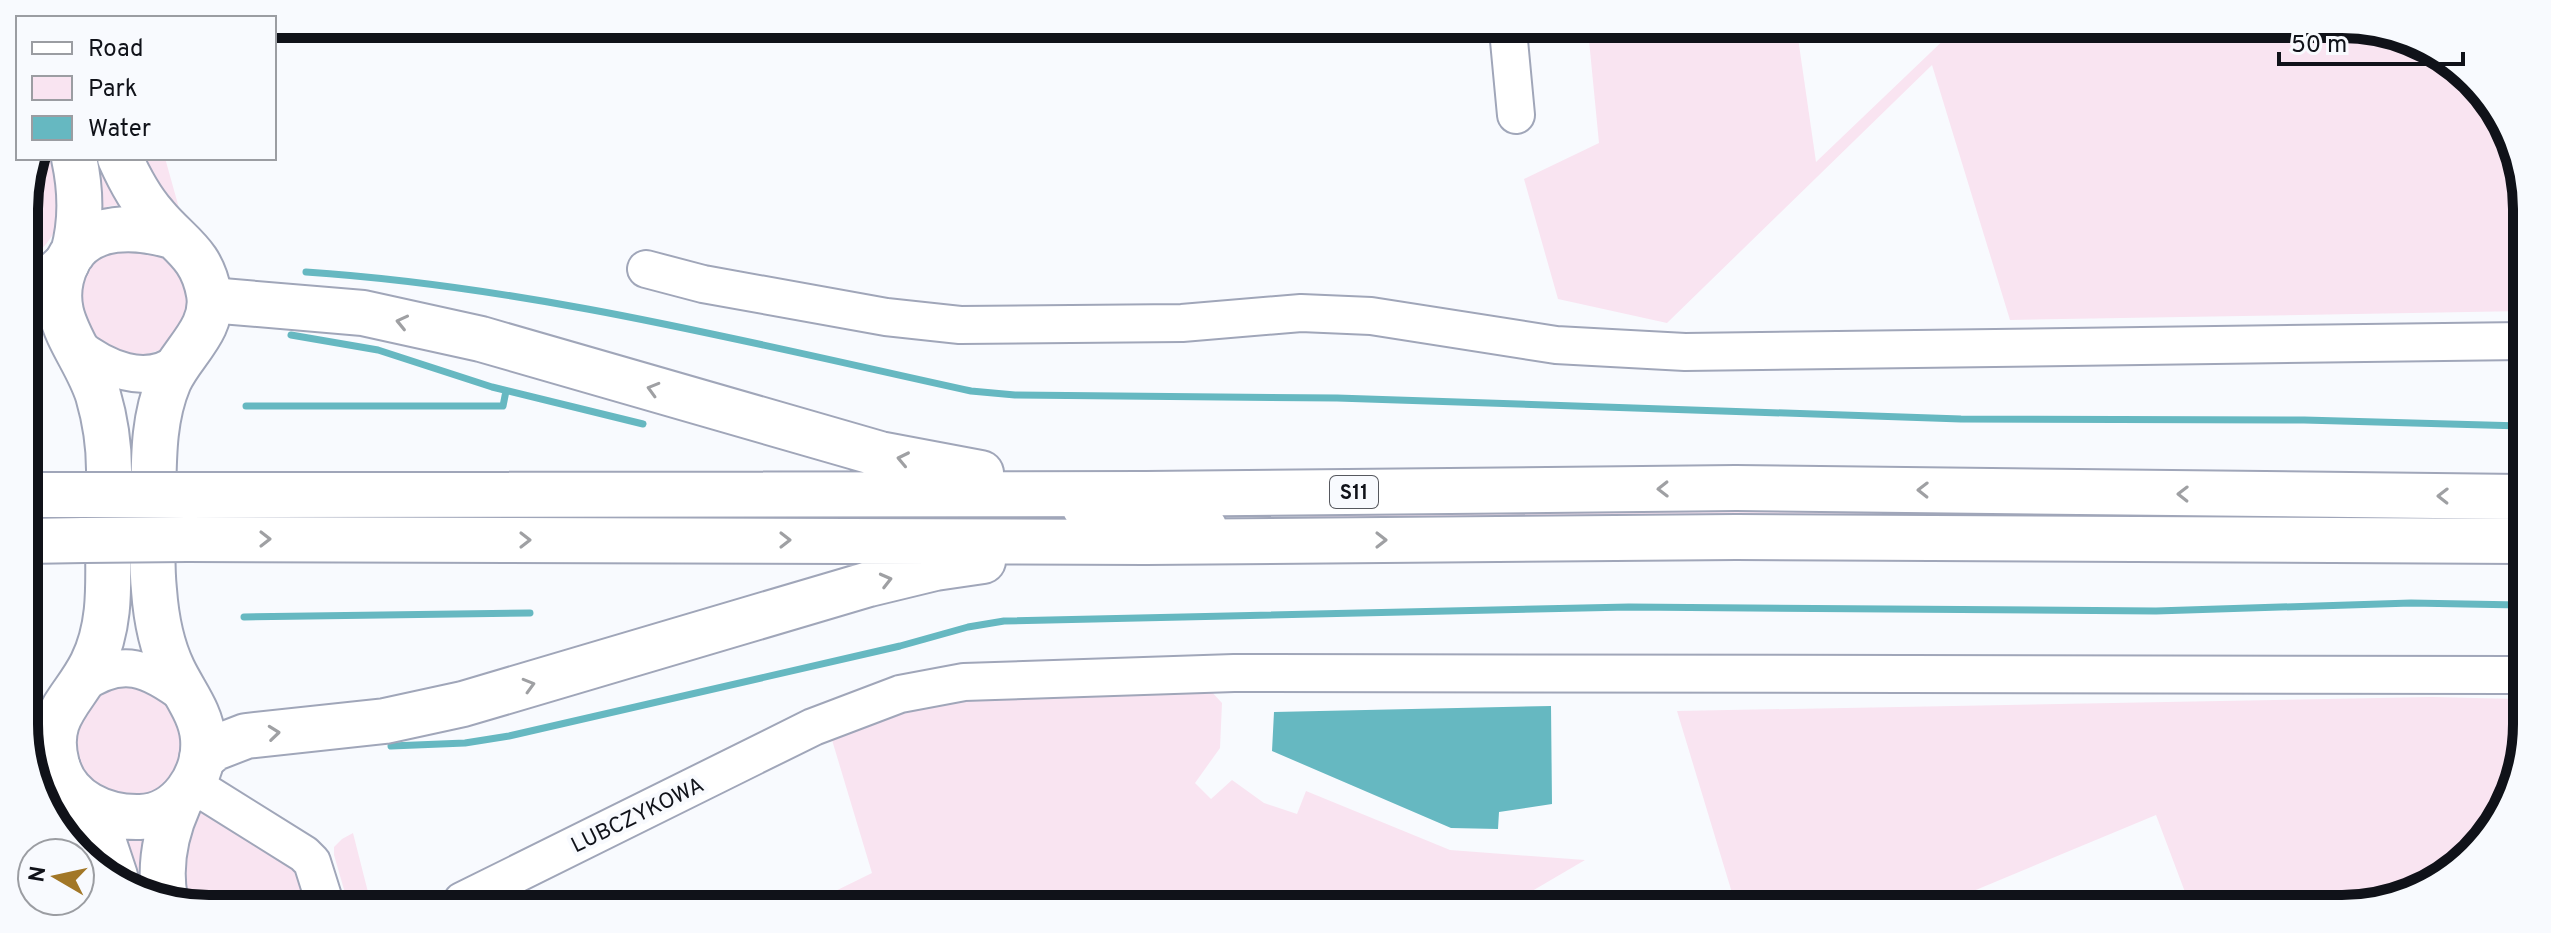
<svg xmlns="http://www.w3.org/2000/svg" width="2551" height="933" viewBox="0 0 2551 933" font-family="Overpass,sans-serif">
  <rect width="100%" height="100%" fill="#f8fafe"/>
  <path fill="#f9e4f1" d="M1588,30L1797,31L1816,162L1952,32L2401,34L2481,88L2525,185L2524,311L2010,320L1932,65L1667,323L1558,299L1524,179L1599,143Z
    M35,158H52C64,203 68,234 25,262L24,197Z
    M89,158H102L126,205L109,206L97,213Z
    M135,158H165L179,208L189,226Z
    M152,244L185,272L189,315L163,349L138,357L97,344L78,314L83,271L101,252Z
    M1309,509L2521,511V526L1310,524Z
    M117,686H141L173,706L185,751C169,783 170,786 136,800L87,783L70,741L96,695Z
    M1210,690L1222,703L1220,748L1195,783L1211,799L1232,780L1264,803L1297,814L1306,791L1450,850L1585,860L1508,905L813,902L872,873L829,730L964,697Z
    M2432,697L2518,699L2517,783L2455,870L2353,909L2191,908L2156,815L1935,907L1736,906L1677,711Z
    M44,793L70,825L85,856L70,845Z
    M200,811L293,867L304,900L180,899L190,817Z
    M353,833L370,900H347L334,855V847L342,839Z
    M148,836L149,899L134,888L119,838Z"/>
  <path fill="#66b8c1" d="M1551,706L1552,804L1499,812L1498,829L1451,828L1272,751L1274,712Z"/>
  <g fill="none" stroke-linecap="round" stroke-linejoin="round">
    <path stroke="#66b8c1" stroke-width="7" d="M306,272C531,287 751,343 971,391L1015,395L1337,398L1961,419L2304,420L2522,426
      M291,335L378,350L492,387L643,424
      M246,406H503L506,391
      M244,617L530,613
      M391,746L465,743L509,736L900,646L968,627L1004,621L1629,607L2156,611L2411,603L2520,605"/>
    <g stroke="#a0a6b9" stroke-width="40">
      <path id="minor" d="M1508,30L1516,115
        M646,269L703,284L886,317L960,325L1182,323L1301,313L1371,316L1556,345L1685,352L2523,341
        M74,344C104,368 146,388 180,361
        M1081,509L1208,526
        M81,685C122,656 149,668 186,696
        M192,784L304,854L312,862L324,900
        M462,901L813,727L900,694L964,682L1234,673L2519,675"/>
    </g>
    <g stroke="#a0a6b9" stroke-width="48">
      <path id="major" d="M120,158C129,178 140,199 155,216C179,245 202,253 209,294C215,329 182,352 169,381C152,421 154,464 153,507C153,534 151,562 154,590C156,617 161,645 173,670C184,693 201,713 203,738C206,776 179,816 140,817C104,818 67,801 57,765C44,716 73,702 92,664C112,624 108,580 108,538C109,515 110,492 109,470C109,445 105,419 98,395C83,348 42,316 67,262C87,221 139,226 175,237
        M73,253C82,221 81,190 74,158
        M81,801L103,840L115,876
        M165,899C159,866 165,834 179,803"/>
    </g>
    <g stroke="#a0a6b9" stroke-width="48">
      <path id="highway" d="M25,289L54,275L67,263
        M210,300L363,313L481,339L880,454L981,473
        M26,495H84
        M187,495L1146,494L1736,488L2521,497
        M187,539L1146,542L1736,537L2521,541
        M26,541L84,540
        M27,752L42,756L58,768
        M202,758L215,748L246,736L385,721L463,704L869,584L935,568L983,561"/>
    </g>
    <use href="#minor" stroke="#fff" stroke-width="36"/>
    <use href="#major" stroke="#fff" stroke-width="44"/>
    <use href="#highway" stroke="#fff" stroke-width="44"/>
    <g stroke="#a0a6b9" stroke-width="48" stroke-linecap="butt">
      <path id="highway-bridge" d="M84,495H187
        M84,540L187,539"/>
    </g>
    <use href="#highway-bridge" stroke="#fff" stroke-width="44"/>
  </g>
  <defs><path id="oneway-chevron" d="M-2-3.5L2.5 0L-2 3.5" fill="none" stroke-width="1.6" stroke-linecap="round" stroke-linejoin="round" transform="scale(2)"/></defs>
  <g stroke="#9fa0a3">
    <use href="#oneway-chevron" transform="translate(402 322) rotate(-167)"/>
    <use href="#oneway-chevron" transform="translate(653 389) rotate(-164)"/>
    <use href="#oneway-chevron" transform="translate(903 459) rotate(-168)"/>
    <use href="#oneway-chevron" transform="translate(1663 489) rotate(179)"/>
    <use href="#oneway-chevron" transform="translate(1923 490) rotate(-179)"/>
    <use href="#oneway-chevron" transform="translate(2183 494) rotate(-179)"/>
    <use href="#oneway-chevron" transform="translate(2443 496) rotate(-179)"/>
    <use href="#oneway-chevron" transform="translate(265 539)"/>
    <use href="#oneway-chevron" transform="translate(525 540)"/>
    <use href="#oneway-chevron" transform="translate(785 540)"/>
    <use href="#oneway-chevron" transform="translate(1381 540)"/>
    <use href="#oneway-chevron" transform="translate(886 580) rotate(-14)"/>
    <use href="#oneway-chevron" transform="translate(529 685) rotate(-16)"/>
    <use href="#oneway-chevron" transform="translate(274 733) rotate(-6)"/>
  </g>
  <g text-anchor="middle" stroke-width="8" stroke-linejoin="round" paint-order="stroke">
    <rect fill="#f8fafe" stroke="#56585e" stroke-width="2" x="1330" y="476" width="48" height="32" rx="6"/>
    <g font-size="20" font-weight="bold" fill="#101219">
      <text x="1354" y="499">S11</text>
    </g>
    <g font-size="22" fill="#101219" stroke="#f8fafe">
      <text transform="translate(637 814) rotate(-26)" y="8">LUBCZYKOWA</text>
    </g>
  </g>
  <path d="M0 0H2551V933H0ZM209 38H2342A171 171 0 0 1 2513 209V724A171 171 0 0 1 2342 895H209A171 171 0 0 1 38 724V209A171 171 0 0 1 209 38Z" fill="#f8fafe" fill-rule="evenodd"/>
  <path fill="none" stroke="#101219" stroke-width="10" d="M209 38H2342A171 171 0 0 1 2513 209V724A171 171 0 0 1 2342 895H209A171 171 0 0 1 38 724V209A171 171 0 0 1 209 38Z"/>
  <rect x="16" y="16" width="260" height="144" fill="#f8fafe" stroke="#9b9da2" stroke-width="2"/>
  <rect x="32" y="42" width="40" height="12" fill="#ffffff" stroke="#9b9da2" stroke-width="2"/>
  <text x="88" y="56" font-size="24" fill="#101219">Road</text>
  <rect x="32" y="76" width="40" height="24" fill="#f9e4f1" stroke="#9b9da2" stroke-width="2"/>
  <text x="88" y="96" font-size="24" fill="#101219">Park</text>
  <rect x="32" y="116" width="40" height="24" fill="#66b8c1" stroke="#9b9da2" stroke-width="2"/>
  <text x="88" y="136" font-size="24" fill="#101219">Water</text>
  <g transform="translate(56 877) rotate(279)"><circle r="38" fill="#f8fafe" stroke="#9b9da2" stroke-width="2"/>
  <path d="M0-6L14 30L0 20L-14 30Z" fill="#a27727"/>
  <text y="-12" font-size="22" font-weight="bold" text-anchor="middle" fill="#101219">N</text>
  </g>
  <path d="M2279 52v12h184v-12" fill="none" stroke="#101219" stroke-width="4"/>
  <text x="2291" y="52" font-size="24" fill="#101219" stroke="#f8fafe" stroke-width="6" paint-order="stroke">50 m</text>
</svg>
